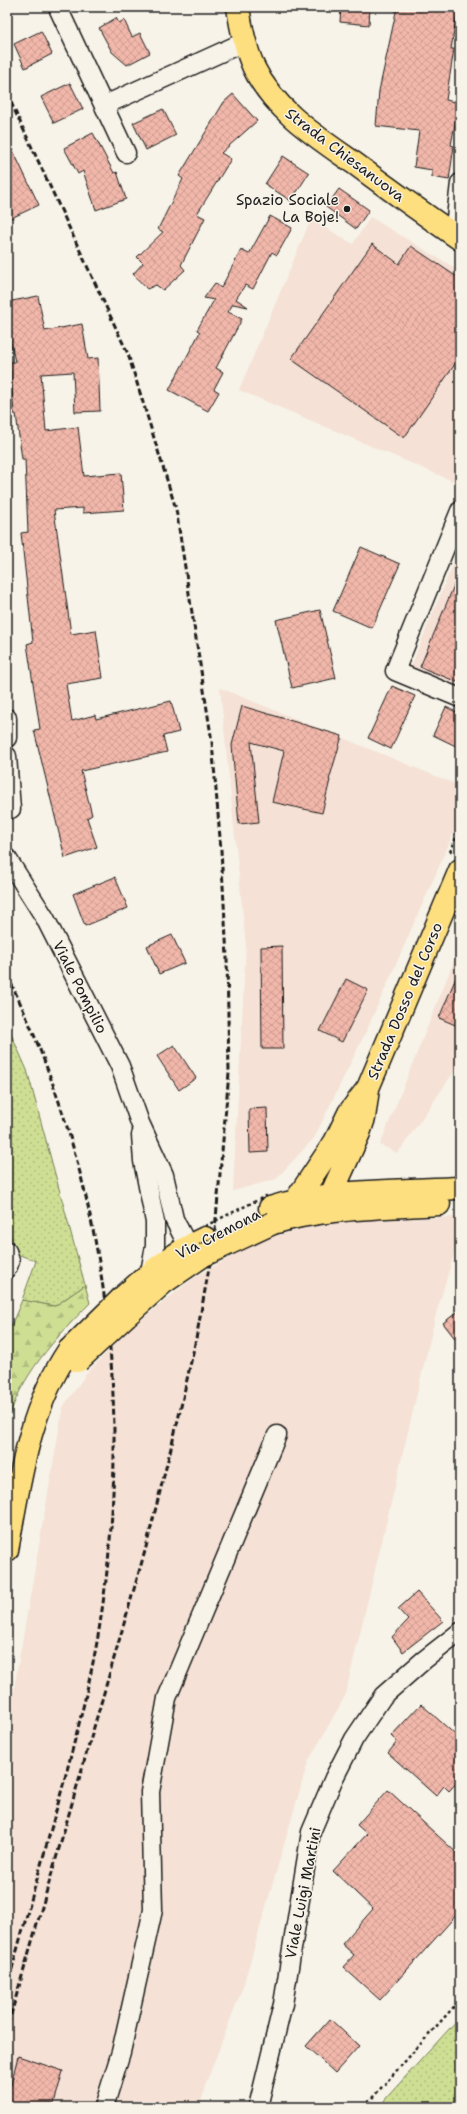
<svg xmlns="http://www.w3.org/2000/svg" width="467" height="2114" viewBox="0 0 467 2114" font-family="'Shantell Sans',sans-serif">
  <defs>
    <pattern id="forest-firs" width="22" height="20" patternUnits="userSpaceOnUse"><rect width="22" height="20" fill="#cedf94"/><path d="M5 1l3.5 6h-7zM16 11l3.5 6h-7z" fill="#b0bf7f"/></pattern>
    <pattern id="park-dots" width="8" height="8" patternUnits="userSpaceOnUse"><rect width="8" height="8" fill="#cedf94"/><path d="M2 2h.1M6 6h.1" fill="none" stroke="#b0bf7f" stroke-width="1.8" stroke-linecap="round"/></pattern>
    <pattern id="building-cross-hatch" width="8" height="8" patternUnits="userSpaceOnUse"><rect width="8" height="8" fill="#f1b7aa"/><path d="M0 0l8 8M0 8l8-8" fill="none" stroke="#ce9d92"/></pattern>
  </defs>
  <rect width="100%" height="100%" fill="#f7f3e8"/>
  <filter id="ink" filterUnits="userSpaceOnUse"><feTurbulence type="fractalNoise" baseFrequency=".025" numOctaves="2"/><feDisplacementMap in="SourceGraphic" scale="8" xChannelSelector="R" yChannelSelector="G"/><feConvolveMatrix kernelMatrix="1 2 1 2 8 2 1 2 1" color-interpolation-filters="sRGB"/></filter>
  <g filter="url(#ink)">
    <path fill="#f5e1d5" d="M370,217L460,271V484L239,390L311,219L353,244Z
      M460,547V690L407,676Z
      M220,688L460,786V819L369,1025L314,1138L276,1179L233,1191L246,945Z
      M460,946V1063L398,1153L380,1145Z
      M460,1217V1234L436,1314L345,1696L308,1762L243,1986L205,2086L200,2107H7V1729L63,1407L87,1373L131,1328L195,1277L261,1240L330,1221Z"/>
    <path fill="url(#forest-firs)" stroke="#757e58" d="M85,1285L90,1303C56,1338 19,1376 7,1425V1335L22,1300L55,1306Z"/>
    <path fill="url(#park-dots)" stroke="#757e58" d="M7,1025L27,1070L85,1285L55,1306L22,1300L36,1261L17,1254L7,1226Z
      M460,2017V2107H379L388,2096Z"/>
    <path fill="url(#building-cross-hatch)" stroke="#1c1c1c" d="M341,7H370L369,25L340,22Z
      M397,7H458L451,49H454L446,100L459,103L451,145L454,146L449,180L432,177V170L414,167L419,131L376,126L379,91Z
      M116,18L119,23L124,20L132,37L140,33L150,53L127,65L112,52L99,28Z
      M41,31L52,54L25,68L14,44Z
      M70,83L83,109L54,123L41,97Z
      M233,94L257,121L221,153L231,159L197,214L205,218L181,265L185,270L163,290L156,285L147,289L133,274L143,263L137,257L163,232L158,229L183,179L179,176L224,102Z
      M163,109L176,135L146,150L133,123Z
      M93,133L114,173L117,172L126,199L96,210L83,171L78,174L64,148Z
      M7,138L39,205L7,220Z
      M283,156L309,173L291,201L265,184Z
      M339,189L369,210L356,229L326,207Z
      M270,216L292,228L277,255L272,252L253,289L245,285L236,299L248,307L233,304L228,312L242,319L216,368L223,372L214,389L219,392L208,411L169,390L200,332L197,330L214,300L204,298L215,283L221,288L241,250L249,254Z
      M372,244L399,264L411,246L460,279V357L404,438L291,359Z
      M38,296L45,331L82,324L88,359L98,358L100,411L75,412L73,372L41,374L46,431L78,427L84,476L121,473L124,510L83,513V508L54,510L71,634L96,630L103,678L66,684L72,721L95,715L96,719L171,701L179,732L163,736L167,752L81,771L92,815L87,818L97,847L65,858L34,730L40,729L27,644L33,642L21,533L28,532L25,459H22L16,414H14L10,362H15L7,324V302Z
      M361,547L400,564L372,628L333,611Z
      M460,571V683L420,667Z
      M320,610L336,678L292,688L276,620Z
      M392,686L415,696L391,749L368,738Z
      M242,706L342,736L329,780H330L322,813L272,802L284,751L251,742L259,822L239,824L232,745Z
      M446,707L460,714V748L433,735Z
      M115,877L128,908L85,926L73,894Z
      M172,935L185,963L159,974L147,946Z
      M282,946L283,1049H262L261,947Z
      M460,968V1027L439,1018Z
      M346,979L368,990L342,1042L320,1031Z
      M174,1045L196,1078L179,1090L157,1056Z
      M267,1108L268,1152L250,1153L249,1109Z
      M460,1310V1345L443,1323Z
      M417,1592L443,1621L403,1652L392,1637L408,1620L398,1609Z
      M421,1704L460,1739V1779L449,1791L444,1786L436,1796L388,1753L397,1742L391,1736Z
      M388,1790L460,1856V1911L380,2000L343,1967L354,1955L342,1944L373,1909L333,1871L367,1834L357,1825Z
      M330,2019L359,2046L335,2073L306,2046Z
      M18,2056L63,2071L53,2107H7V2100Z"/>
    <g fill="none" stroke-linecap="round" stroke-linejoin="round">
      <g stroke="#1c1c1c" stroke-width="21">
        <path id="minor" d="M59,10L126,153
          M105,105L244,42
          M454,235L460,183
          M460,511L395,671L460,698
          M7,718V738
          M7,756L11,809
          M7,858L45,918L120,1066L140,1123L164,1175L174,1219L194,1258
          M141,1135L143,1161L155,1222V1246L150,1272
          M7,1251L10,1261L7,1269
          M104,2107L121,2052L153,1910L150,1792L167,1698L277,1435
          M258,2107L283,2004L311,1832L334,1778L354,1739L383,1696L424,1660L460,1632"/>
      </g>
      <g stroke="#1c1c1c" stroke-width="25">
        <path id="major" d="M238,7C241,28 245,48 254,68C274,110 317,137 354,163C389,189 424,214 460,239
          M296,1200L335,1142L349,1113L368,1088L460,870
          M326,1206L359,1133L364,1118L368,1089
          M270,1208C331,1189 397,1191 460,1188
          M273,1223C325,1207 384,1208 439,1204
          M122,1298C148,1274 174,1252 205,1238
          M126,1316L163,1283L204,1255
          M7,1550C20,1480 28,1411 69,1350"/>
      </g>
      <path stroke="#1c1c1c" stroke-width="2.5" stroke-dasharray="3 3" stroke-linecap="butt" d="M7,829L12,840
        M450,852L460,828
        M364,2107L460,2000
        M458,2107L460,2104"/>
      <use href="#minor" stroke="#f7f3e8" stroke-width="18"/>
      <use href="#major" stroke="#fedf80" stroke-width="22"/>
      <path stroke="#1c1c1c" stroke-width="3" stroke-dasharray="6 3" stroke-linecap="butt" d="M7,94L128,354L176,509L212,742L221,850L227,957L229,1073L214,1241L196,1339L178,1420L145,1551L7,2028
        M7,975C109,1184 136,1414 97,1642C87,1696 73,1748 59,1800C42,1862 24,1924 7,1987"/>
      <g stroke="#1c1c1c" stroke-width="25" stroke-linecap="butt">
        <path id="major-bridge" d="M204,1255L273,1223
          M69,1350L122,1298
          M78,1361L126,1316"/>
      </g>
      <path stroke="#1c1c1c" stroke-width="2.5" stroke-dasharray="3 3" stroke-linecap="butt" d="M205,1226L268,1195"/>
      <use href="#major-bridge" stroke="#fedf80" stroke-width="22"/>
    </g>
  </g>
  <circle fill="#1c1c1c" stroke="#f7f3e8" stroke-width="1.5" cx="347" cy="209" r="4"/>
  <g text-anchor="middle" stroke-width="3" stroke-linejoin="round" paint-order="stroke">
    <g font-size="15" fill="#1c1c1c" stroke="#f7f3e8">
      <text transform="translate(345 155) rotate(37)" y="5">Strada Chiesanuova</text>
      <text transform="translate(80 987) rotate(63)" y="5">Viale Pompilio</text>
      <text transform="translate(405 1001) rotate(-67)" y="5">Strada Dosso del Corso</text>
      <text transform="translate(218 1234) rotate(-27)" y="5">Via Cremona</text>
      <text transform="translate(303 1893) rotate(-79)" y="5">Viale Luigi Martini</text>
    </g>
    <g font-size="15" fill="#1c1c1c" stroke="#f7f3e8" text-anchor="end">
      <text x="339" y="205">Spazio Sociale<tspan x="339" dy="17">La Boje!</tspan></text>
    </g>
  </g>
  <rect width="467" height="2114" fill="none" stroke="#f7f3e8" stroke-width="24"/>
  <rect x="12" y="12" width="443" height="2090" fill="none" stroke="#1c1c1c" stroke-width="1.5" filter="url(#ink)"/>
</svg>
